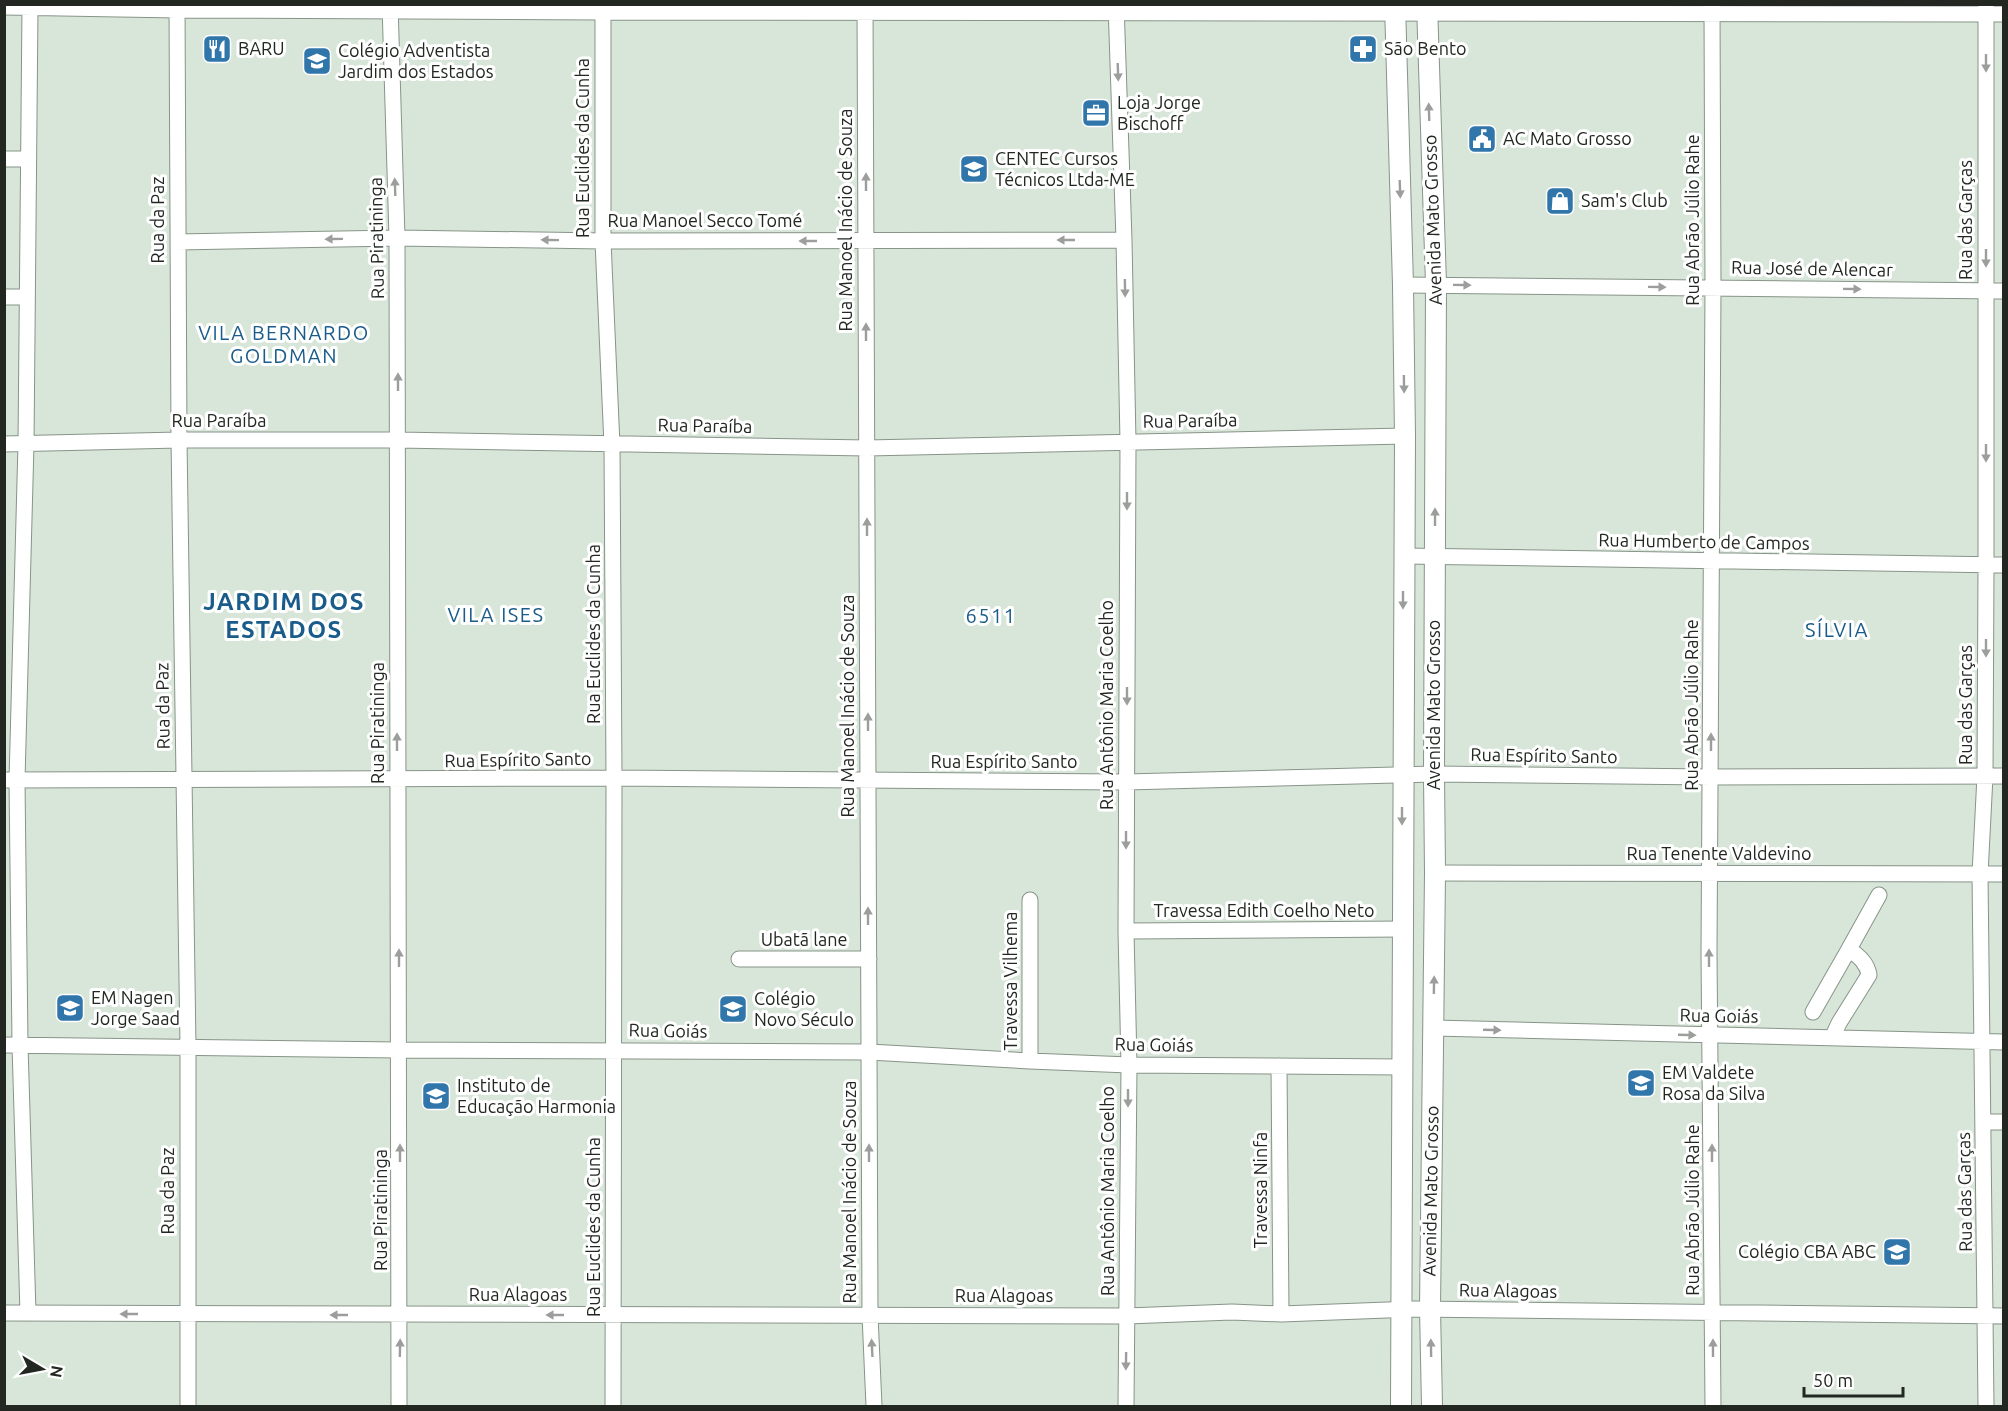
<svg xmlns="http://www.w3.org/2000/svg" width="2008" height="1411" viewBox="0 0 2008 1411" font-family="Ubuntu,sans-serif">
  <rect width="100%" height="100%" fill="#d8e6d9"/>
  <g fill="none" stroke-linecap="round" stroke-linejoin="round">
    <g stroke="#879488" stroke-width="17">
      <path id="minor" d="M177,4L179,440L188,1047V1406
        M390,4L397,238L399,1406
        M603,4V241L612,445L614,778L613,1406
        M865,4L870,1315L874,1406
        M1116,4L1124,240L1128,442L1126,931L1129,1065L1126,1406
        M1986,4V565L1985,776L1980,874L1986,1406
        M1712,6L1713,287L1709,953L1713,1406
        M4,7L177,10L603,12L2004,14
        M4,159H28
        M178,242L397,238L603,241L1124,240
        M1403,285L2004,291
        M4,297H26
        M4,444L179,440H398L867,448L1405,436
        M1403,556L2004,565
        M4,780L614,778L1126,782L1434,774L1711,777L2004,776
        M1435,873L2004,874
        M1030,900V1061
        M1126,931L1403,929
        M1849,949L1879,895
        M739,959H869
        M1813,1012L1849,949C1858,956 1867,962 1869,975L1839,1023L1832,1038
        M1434,1028L2004,1042
        M4,1045L399,1050L869,1052L1030,1061L1129,1065L1403,1067
        M1279,1066L1281,1314
        M1984,1122H2004
        M4,1313L1127,1316L1232,1312L1281,1314L1414,1309L2004,1316
        M28,1313L20,1045L17,780L26,444L30,7"/>
    </g>
    <g stroke="#879488" stroke-width="22">
      <path id="major" d="M1395,4L1403,285L1405,436L1401,1406
        M1427,4L1436,284L1434,774L1435,873L1430,1309L1432,1406"/>
    </g>
    <use href="#minor" stroke="#fff" stroke-width="15"/>
    <use href="#major" stroke="#fff" stroke-width="20"/>
  </g>
  <defs><path id="oneway-solid" d="M-6-.8H1V-3.2L6.5 0L1 3.2V.8H-6Z" transform="scale(1.5)"/></defs>
  <g fill="#9c9e9c">
    <use href="#oneway-solid" transform="translate(1986 63) rotate(90)"/>
    <use href="#oneway-solid" transform="translate(1118 72) rotate(88)"/>
    <use href="#oneway-solid" transform="translate(1429 112) rotate(-92)"/>
    <use href="#oneway-solid" transform="translate(866 182) rotate(-90)"/>
    <use href="#oneway-solid" transform="translate(395 187) rotate(-92)"/>
    <use href="#oneway-solid" transform="translate(1400 189) rotate(88)"/>
    <use href="#oneway-solid" transform="translate(334 239) rotate(179)"/>
    <use href="#oneway-solid" transform="translate(550 240) rotate(-179)"/>
    <use href="#oneway-solid" transform="translate(1066 240) rotate(180)"/>
    <use href="#oneway-solid" transform="translate(808 241) rotate(180)"/>
    <use href="#oneway-solid" transform="translate(1986 258) rotate(90)"/>
    <use href="#oneway-solid" transform="translate(1462 285) rotate(1)"/>
    <use href="#oneway-solid" transform="translate(1657 287) rotate(1)"/>
    <use href="#oneway-solid" transform="translate(1125 288) rotate(89)"/>
    <use href="#oneway-solid" transform="translate(1852 289) rotate(1)"/>
    <use href="#oneway-solid" transform="translate(866 332) rotate(-90)"/>
    <use href="#oneway-solid" transform="translate(398 382) rotate(-90)"/>
    <use href="#oneway-solid" transform="translate(1404 384) rotate(89)"/>
    <use href="#oneway-solid" transform="translate(1986 453) rotate(90)"/>
    <use href="#oneway-solid" transform="translate(1127 501) rotate(90)"/>
    <use href="#oneway-solid" transform="translate(1435 517) rotate(-90)"/>
    <use href="#oneway-solid" transform="translate(867 527) rotate(-90)"/>
    <use href="#oneway-solid" transform="translate(1403 600) rotate(90)"/>
    <use href="#oneway-solid" transform="translate(1986 648) rotate(90)"/>
    <use href="#oneway-solid" transform="translate(1127 696) rotate(90)"/>
    <use href="#oneway-solid" transform="translate(868 722) rotate(-90)"/>
    <use href="#oneway-solid" transform="translate(397 742) rotate(-90)"/>
    <use href="#oneway-solid" transform="translate(1711 742) rotate(-90)"/>
    <use href="#oneway-solid" transform="translate(1402 816) rotate(90)"/>
    <use href="#oneway-solid" transform="translate(1126 840) rotate(90)"/>
    <use href="#oneway-solid" transform="translate(868 916) rotate(-90)"/>
    <use href="#oneway-solid" transform="translate(399 958) rotate(-90)"/>
    <use href="#oneway-solid" transform="translate(1709 958) rotate(-90)"/>
    <use href="#oneway-solid" transform="translate(1434 985) rotate(-89)"/>
    <use href="#oneway-solid" transform="translate(1492 1030) rotate(2)"/>
    <use href="#oneway-solid" transform="translate(1687 1035) rotate(2)"/>
    <use href="#oneway-solid" transform="translate(1128 1098) rotate(90)"/>
    <use href="#oneway-solid" transform="translate(400 1153) rotate(-90)"/>
    <use href="#oneway-solid" transform="translate(869 1153) rotate(-90)"/>
    <use href="#oneway-solid" transform="translate(1712 1153) rotate(-90)"/>
    <use href="#oneway-solid" transform="translate(129 1314) rotate(-180)"/>
    <use href="#oneway-solid" transform="translate(339 1315) rotate(-180)"/>
    <use href="#oneway-solid" transform="translate(555 1315) rotate(180)"/>
    <use href="#oneway-solid" transform="translate(400 1348) rotate(-89)"/>
    <use href="#oneway-solid" transform="translate(872 1348) rotate(-93)"/>
    <use href="#oneway-solid" transform="translate(1431 1348) rotate(-91)"/>
    <use href="#oneway-solid" transform="translate(1713 1348) rotate(-90)"/>
    <use href="#oneway-solid" transform="translate(1126 1361) rotate(91)"/>
  </g>
  <defs>
    <g id="restaurant-square" transform="scale(1.5)"><rect x="-9" y="-9" width="18" height="18" rx="4" fill="#3076ab" stroke="#fff"/><path d="M-5-6h1v4h1v-4h1v4h1v-4h1v5L-1.5 .5V6h-2V.5L-5-1ZM5-6V6H3V1.5H1.5Q1.5-4 5-6Z" fill="#fff"/></g>
    <g id="pharmacy-square" transform="scale(1.5)"><rect x="-9" y="-9" width="18" height="18" rx="4" fill="#3076ab" stroke="#fff"/><path d="M-2-6h4v4h4v4h-4v4h-4v-4h-4v-4h4Z" fill="#fff"/></g>
    <g id="school-square" transform="scale(1.5)"><rect x="-9" y="-9" width="18" height="18" rx="4" fill="#3076ab" stroke="#fff"/><path d="M0-5L7-2L0 1L-7-2ZM-4 1L0 2.5L4 1V4Q0 6-4 4Z" fill="#fff"/></g>
    <g id="office-square" transform="scale(1.5)"><rect x="-9" y="-9" width="18" height="18" rx="4" fill="#3076ab" stroke="#fff"/><path d="M-6-3h4V-5.5h4V-3h4V5H-6ZM-1-4.5V-3h2v-1.5ZM-6 0V1H6V0Z" fill="#fff"/></g>
    <g id="civic-square" transform="scale(1.5)"><rect x="-9" y="-9" width="18" height="18" rx="4" fill="#3076ab" stroke="#fff"/><path d="M-.6-6.5H3V-4.5H.6V-3L4-1V1h2V6H-6V1h2V-1L-.6-3ZM-1.2 2.5V6h2.4V2.5Z" fill="#fff"/></g>
    <g id="shop-square" transform="scale(1.5)"><rect x="-9" y="-9" width="18" height="18" rx="4" fill="#3076ab" stroke="#fff"/><path d="M-5-2.5h2.3a2.7 3.5 0 0 1 5.4 0H5L5.5 6h-11ZM-1.5-2.5h3a1.5 2.3 0 0 0-3 0Z" fill="#fff"/></g>
  </defs>
  <g fill-rule="evenodd">
    <use href="#restaurant-square" x="217" y="49"/>
    <use href="#pharmacy-square" x="1363" y="49"/>
    <use href="#school-square" x="317" y="61"/>
    <use href="#office-square" x="1096" y="113"/>
    <use href="#civic-square" x="1482" y="139"/>
    <use href="#school-square" x="974" y="169"/>
    <use href="#shop-square" x="1560" y="201"/>
    <use href="#school-square" x="70" y="1008"/>
    <use href="#school-square" x="733" y="1009"/>
    <use href="#school-square" x="1641" y="1083"/>
    <use href="#school-square" x="436" y="1096"/>
    <use href="#school-square" x="1897" y="1252"/>
  </g>
  <g text-anchor="middle" stroke-width="6" stroke-linejoin="round" paint-order="stroke">
    <g font-size="18" fill="#222722" stroke="#fff" text-anchor="start">
      <text x="238" y="55">BARU</text>
      <text x="1384" y="55">São Bento</text>
      <text x="338" y="57">Colégio Adventista<tspan x="338" dy="21">Jardim dos Estados</tspan></text>
      <text x="1117" y="109">Loja Jorge<tspan x="1117" dy="21">Bischoff</tspan></text>
      <text x="1503" y="145">AC Mato Grosso</text>
      <text x="995" y="165">CENTEC Cursos<tspan x="995" dy="21">Técnicos Ltda-ME</tspan></text>
      <text x="1581" y="207">Sam's Club</text>
      <text x="91" y="1004">EM Nagen<tspan x="91" dy="21">Jorge Saad</tspan></text>
      <text x="754" y="1005">Colégio<tspan x="754" dy="21">Novo Século</tspan></text>
      <text x="1662" y="1079">EM Valdete<tspan x="1662" dy="21">Rosa da Silva</tspan></text>
      <text x="457" y="1092">Instituto de<tspan x="457" dy="21">Educação Harmonia</tspan></text>
      <text x="1876" y="1258" text-anchor="end">Colégio CBA ABC</text>
    </g>
    <g font-size="18" fill="#222722" stroke="#fff">
      <text transform="translate(583 148) rotate(-90)" y="6">Rua Euclides da Cunha</text>
      <text transform="translate(158 220) rotate(-90)" y="6">Rua da Paz</text>
      <text transform="translate(846 220) rotate(-90)" y="6">Rua Manoel Inácio de Souza</text>
      <text transform="translate(1433 220) rotate(-92)" y="6">Avenida Mato Grosso</text>
      <text transform="translate(1693 220) rotate(-90)" y="6">Rua Abrão Júlio Rahe</text>
      <text transform="translate(1966 220) rotate(-90)" y="6">Rua das Garças</text>
      <text x="705" y="227">Rua Manoel Secco Tomé</text>
      <text transform="translate(377 238) rotate(-91)" y="6">Rua Piratininga</text>
      <text transform="translate(1812 269) rotate(1)" y="6">Rua José de Alencar</text>
      <text x="219" y="427">Rua Paraíba</text>
      <text transform="translate(1190 421) rotate(-1)" y="6">Rua Paraíba</text>
      <text transform="translate(705 426) rotate(1)" y="6">Rua Paraíba</text>
      <text transform="translate(1704 542) rotate(1)" y="6">Rua Humberto de Campos</text>
      <text transform="translate(594 634) rotate(-90)" y="6">Rua Euclides da Cunha</text>
      <text transform="translate(1107 705) rotate(-90)" y="6">Rua Antônio Maria Coelho</text>
      <text transform="translate(1434 705) rotate(-90)" y="6">Avenida Mato Grosso</text>
      <text transform="translate(1692 705) rotate(-90)" y="6">Rua Abrão Júlio Rahe</text>
      <text transform="translate(1966 705) rotate(-90)" y="6">Rua das Garças</text>
      <text transform="translate(163 706) rotate(-91)" y="6">Rua da Paz</text>
      <text transform="translate(848 706) rotate(-90)" y="6">Rua Manoel Inácio de Souza</text>
      <text transform="translate(378 723) rotate(-90)" y="6">Rua Piratininga</text>
      <text transform="translate(1544 756) rotate(1)" y="6">Rua Espírito Santo</text>
      <text transform="translate(518 760) rotate(-1)" y="6">Rua Espírito Santo</text>
      <text x="1004" y="768">Rua Espírito Santo</text>
      <text x="1719" y="860">Rua Tenente Valdevino</text>
      <text x="1264" y="917">Travessa Edith Coelho Neto</text>
      <text x="804" y="946">Ubatã lane</text>
      <text transform="translate(1011 981) rotate(-90)" y="6">Travessa Vilhema</text>
      <text transform="translate(1719 1016) rotate(1)" y="6">Rua Goiás</text>
      <text transform="translate(668 1031) rotate(1)" y="6">Rua Goiás</text>
      <text transform="translate(1154 1045) rotate(1)" y="6">Rua Goiás</text>
      <text transform="translate(1261 1190) rotate(-90)" y="6">Travessa Ninfa</text>
      <text transform="translate(168 1191) rotate(-90)" y="6">Rua da Paz</text>
      <text transform="translate(1108 1191) rotate(-90)" y="6">Rua Antônio Maria Coelho</text>
      <text transform="translate(1431 1191) rotate(-89)" y="6">Avenida Mato Grosso</text>
      <text transform="translate(850 1192) rotate(-90)" y="6">Rua Manoel Inácio de Souza</text>
      <text transform="translate(1965 1192) rotate(-91)" y="6">Rua das Garças</text>
      <text transform="translate(381 1210) rotate(-90)" y="6">Rua Piratininga</text>
      <text transform="translate(1693 1210) rotate(-90)" y="6">Rua Abrão Júlio Rahe</text>
      <text transform="translate(594 1227) rotate(-90)" y="6">Rua Euclides da Cunha</text>
      <text transform="translate(1508 1291) rotate(1)" y="6">Rua Alagoas</text>
      <text x="518" y="1301">Rua Alagoas</text>
      <text x="1004" y="1302">Rua Alagoas</text>
    </g>
    <g font-size="20" letter-spacing="1.5" fill="#195b8a" stroke="#fff">
      <text x="284" y="340">VILA BERNARDO<tspan x="284" dy="23">GOLDMAN</tspan></text>
      <text x="496" y="622">VILA ISES</text>
      <text x="991" y="623">6511</text>
      <text x="1837" y="637">SÍLVIA</text>
    </g>
    <g font-size="24" font-weight="bold" letter-spacing="1.5" fill="#195b8a" stroke="#fff">
      <text x="284" y="610">JARDIM DOS<tspan x="284" dy="28">ESTADOS</tspan></text>
    </g>
  </g>
  <rect width="2008" height="1411" fill="none" stroke="#222722" stroke-width="12"/>
  <g transform="translate(42 1369) rotate(100)" stroke="#ffffff" stroke-width="4.5" paint-order="stroke">
  <path d="M0-4.5L10 22L0 15L-10 22Z" fill="#222722"/>
  <text y="-9" font-size="16" font-weight="bold" text-anchor="middle" fill="#222722">N</text>
  </g>
  <path d="M1804 1387v9h99v-9" fill="none" stroke="#222722" stroke-width="3"/>
  <text x="1813" y="1387" font-size="18" fill="#222722" stroke="#ffffff" stroke-width="4.5" paint-order="stroke">50 m</text>
</svg>
